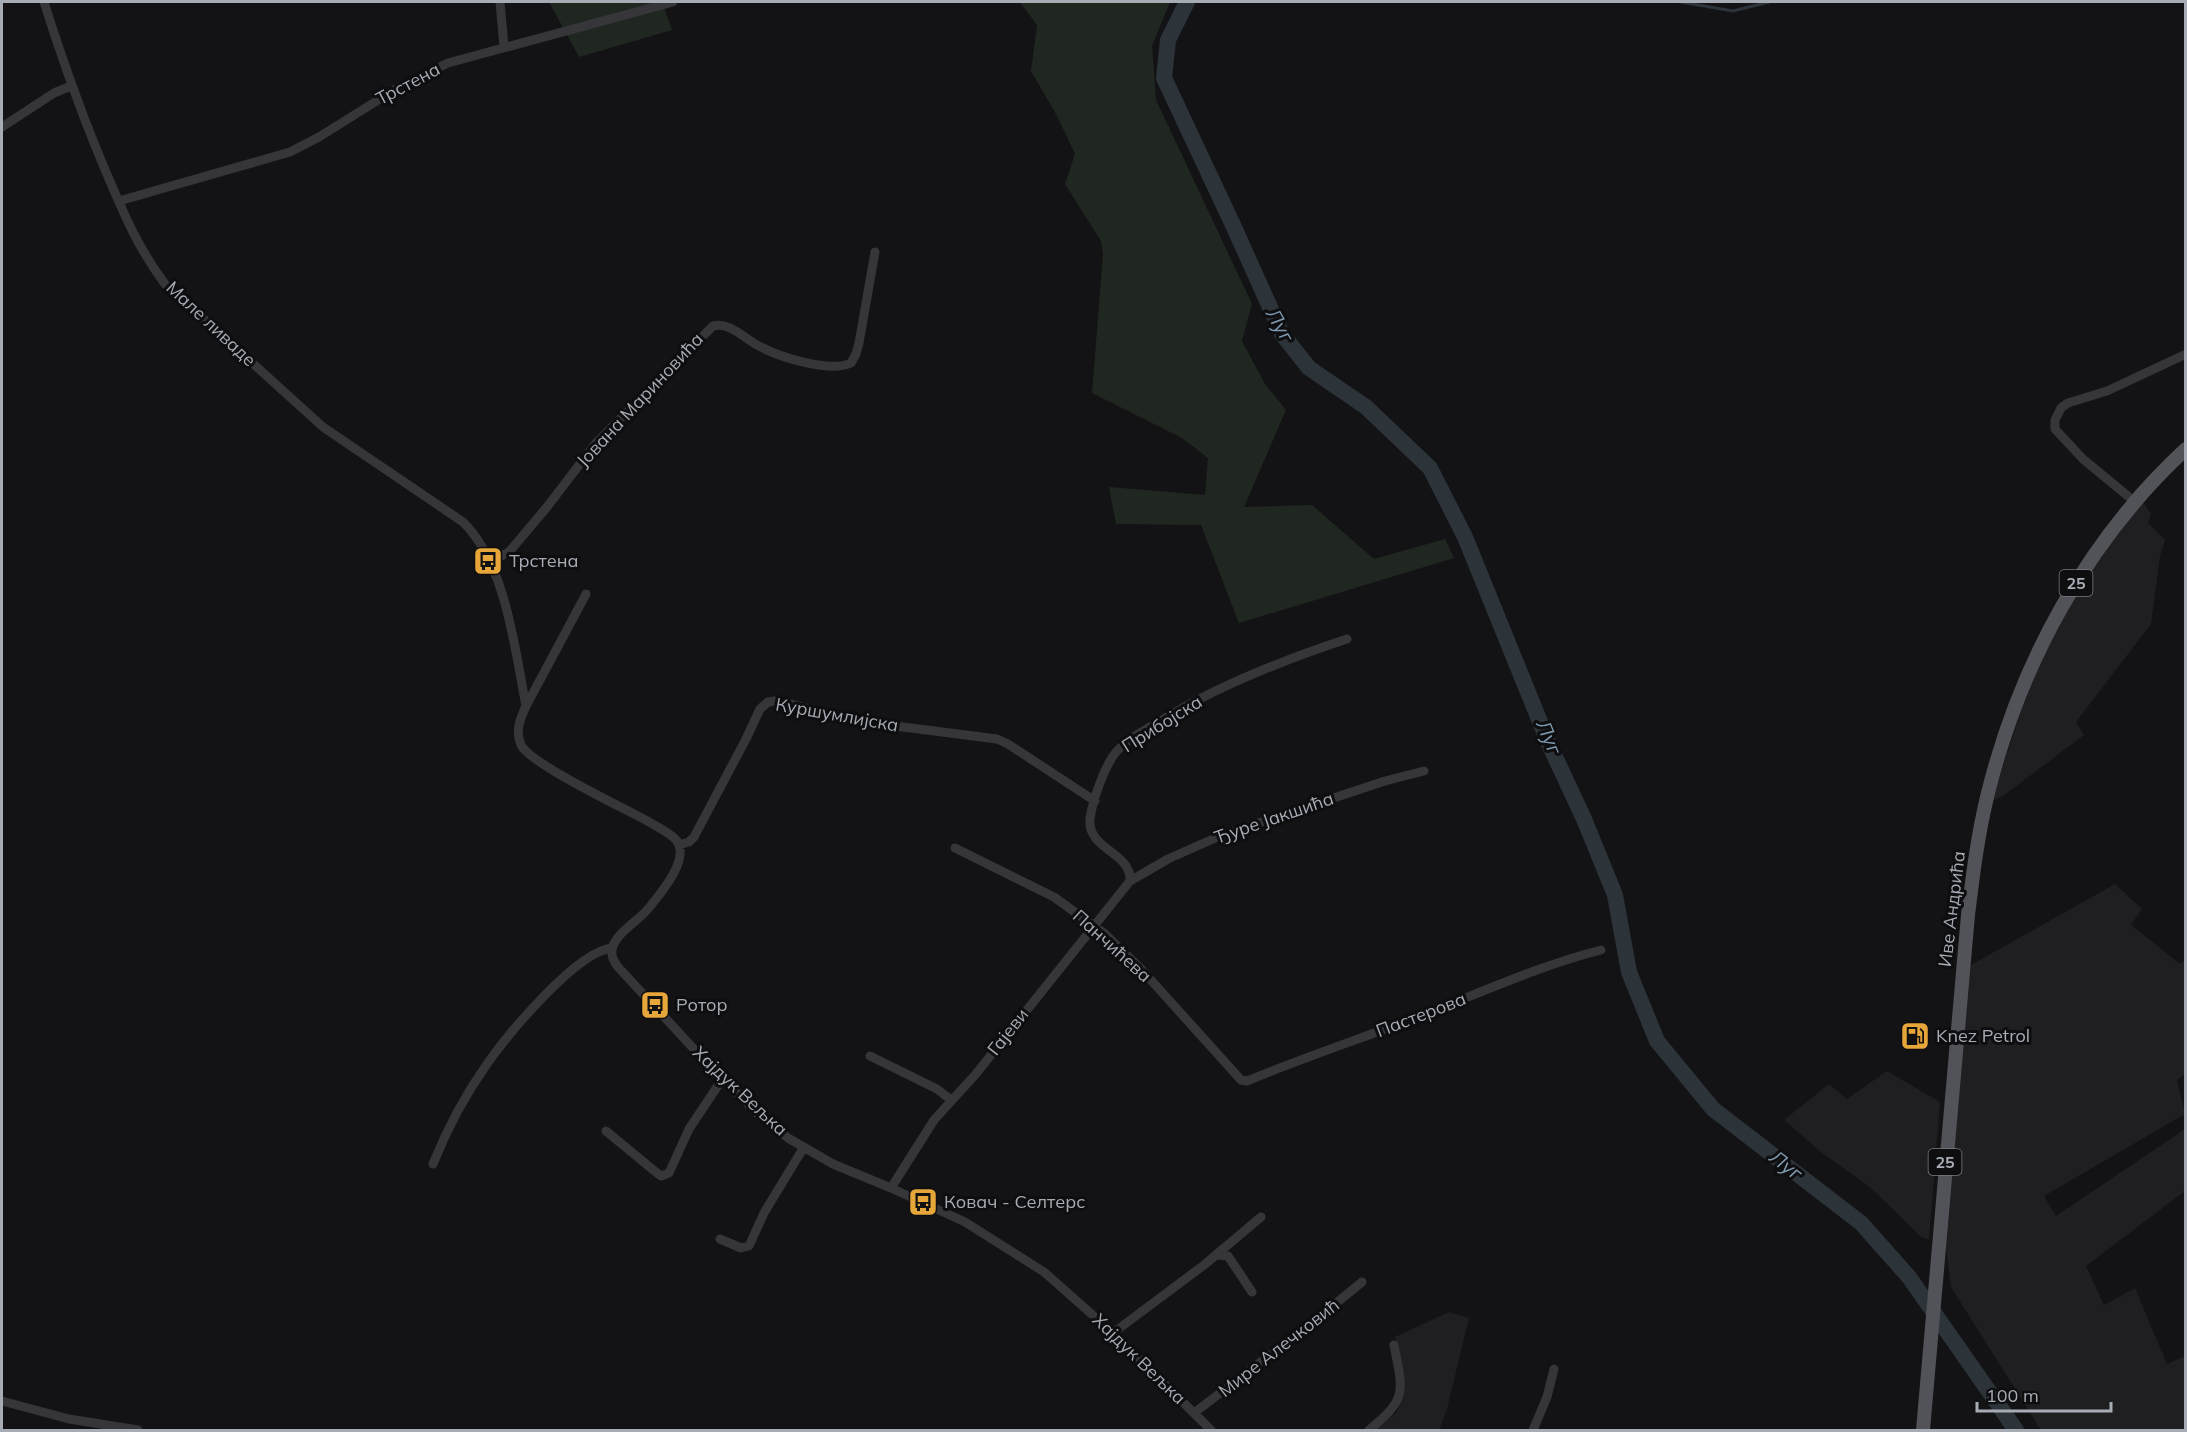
<svg xmlns="http://www.w3.org/2000/svg" width="2187" height="1432" viewBox="0 0 2187 1432" font-family="Mulish,sans-serif">
  <rect width="100%" height="100%" fill="#131315"/>
  <path fill="#1f1f22" d="M2142,500L2151,514L2148,523L2165,540L2160,556L2151,624L2076,722L2084,735L2003,796L1994,800L1997,784L2020,714L2052,633L2083,582Z
    M2115,884L2142,909L2131,925L2180,964L2185,960V1074L2177,1080L2185,1114L2044,1196L2056,1216L2185,1129V1191L2086,1266L2104,1305L2135,1288L2167,1364L2185,1356V1430H2041L1951,1287L1944,1232L1971,965Z
    M1887,1071L1940,1102L1929,1240L1921,1237L1870,1187L1821,1152L1784,1120L1829,1084L1847,1099Z
    M1449,1312L1469,1318L1447,1409L1439,1430H1376L1397,1412L1403,1396L1404,1383L1395,1337Z"/>
  <path fill="#202720" d="M549,2H666L663,4L672,30L579,57Z
    M1020,2H1170L1152,46L1156,100L1252,304L1242,341L1265,384L1286,410L1244,507L1312,505L1374,559L1445,539L1454,558L1239,623L1201,525L1116,524L1109,487L1205,495L1208,458L1182,438L1092,393L1103,254L1101,241L1065,184L1075,154L1057,116L1031,71L1037,25Z"/>
  <g fill="none" stroke-linecap="round" stroke-linejoin="round">
    <path stroke="#2c343a" stroke-width="3" d="M1681,2L1733,11L1769,2"/>
    <path stroke="#2c343a" stroke-width="16" d="M1187,2L1168,40L1164,78L1233,225L1282,334L1309,368L1366,407L1430,468L1465,537L1549,744L1584,819L1615,895L1629,972L1657,1041L1713,1109L1861,1223L1909,1277L2016,1430"/>
    <path stroke="#35353a" stroke-width="9" d="M44,2C63,62 84,121 109,179C126,219 139,249 165,284L323,427L463,522C506,564 515,650 526,706
      M500,2L504,47
      M2,127L54,93L71,86
      M119,201L290,152L319,137L399,87L448,63L673,2
      M2135,502L2083,459L2055,429V420L2061,408L2068,403L2107,391L2186,354
      M490,562L509,552L547,507L596,443L713,326C729,321 745,339 759,346C779,357 830,373 851,363L856,354L859,343L875,252
      M586,594L526,706C520,719 515,731 521,745C530,764 628,810 651,823C659,828 671,833 677,841C690,860 660,894 648,909C638,921 619,931 613,946C610,954 613,960 618,967L705,1061L757,1113L788,1138L833,1164L891,1188L965,1222L1044,1272L1113,1333L1211,1430
      M679,845L689,842L694,837L746,739L760,709L768,702L775,701L795,705L856,721L997,739L1008,744L1095,801
      M955,848L1054,897L1105,934L1141,969L1241,1080L1247,1081C1307,1056 1369,1036 1430,1012C1487,990 1542,965 1601,950
      M1130,881C1132,852 1087,850 1090,819C1092,802 1105,764 1117,751C1129,738 1147,729 1162,720C1220,685 1283,660 1347,639
      M870,1056L937,1089L951,1100
      M606,1131L657,1173L661,1176L669,1173L689,1129L723,1078
      M433,1164C447,1129 465,1095 487,1064C508,1034 577,951 612,948
      M891,1188L934,1120L975,1075L1130,881L1168,859L1222,835L1385,781L1424,771
      M720,1239L741,1248L749,1246L764,1213L804,1147
      M1216,1255L1228,1256L1252,1292
      M1113,1333L1204,1265L1261,1217
      M2,1401L69,1419L138,1430
      M1194,1413L1313,1322L1362,1282
      M1369,1430C1408,1398 1403,1392 1394,1345
      M1533,1430L1547,1397L1554,1369"/>
    <path stroke="#515358" stroke-width="14" d="M1923,1430L1968,915C1973,874 1978,833 1988,793C2020,664 2087,540 2186,449"/>
  </g>
  <defs>
    <g id="bus-square" transform="scale(1.5)"><rect x="-9" y="-9" width="18" height="18" rx="4" fill="#e6a63a" stroke="#0e0e10"/><path d="M-5-6H5V4H4V6H2V4H-2V6H-4V4H-5ZM-3.5-4V0h7V-4ZM-3.5 1.2v1.5H-2V1.2ZM2 1.2v1.5H3.5V1.2Z" fill="#111"/></g>
    <g id="fuel-square" transform="scale(1.5)"><rect x="-9" y="-9" width="18" height="18" rx="4" fill="#e6a63a" stroke="#0e0e10"/><path d="M-5.5-6h7V0h2V4h1.3V-2.5L3-4.5l.8-.8L6-3V5H2.5V1h-1V6h-7ZM-4.2-4.7v3.2H.2V-4.7Z" fill="#111"/></g>
  </defs>
  <g fill-rule="evenodd">
    <use href="#bus-square" x="488" y="561"/>
    <use href="#bus-square" x="655" y="1005"/>
    <use href="#fuel-square" x="1915" y="1036"/>
    <use href="#bus-square" x="923" y="1202"/>
  </g>
  <g text-anchor="middle" stroke-width="6" stroke-linejoin="round" paint-order="stroke">
    <g fill="#0e0e10" stroke="#787c83" stroke-width="1.5">
      <rect x="2059.5" y="570" width="33" height="26" rx="4.5"/>
      <rect x="1928.5" y="1149" width="33" height="26" rx="4.5"/>
    </g>
    <g font-size="16" font-weight="bold" fill="#a6abb4">
      <text x="2076" y="589">25</text>
      <text x="1945" y="1168">25</text>
    </g>
    <g font-size="18" fill="#a6abb4" stroke="#0e0e10">
      <text transform="translate(408 84) rotate(-28)" y="6">Трстена</text>
      <text transform="translate(211 324) rotate(43)" y="6">Мале ливаде</text>
      <text transform="translate(640 400) rotate(-47)" y="6">Јована Мариновића</text>
      <text transform="translate(837 715) rotate(10)" y="6">Куршумлијска</text>
      <text transform="translate(1162 724) rotate(-32)" y="6">Прибојска</text>
      <text transform="translate(1274 818) rotate(-19)" y="6">Ђуре Јакшића</text>
      <text transform="translate(1952 909) rotate(-83)" y="6">Иве Андрића</text>
      <text transform="translate(1112 946) rotate(42)" y="6">Панчићева</text>
      <text transform="translate(1421 1015) rotate(-21)" y="6">Пастерова</text>
      <text transform="translate(1008 1032) rotate(-52)" y="6">Гајеви</text>
      <text transform="translate(740 1091) rotate(43)" y="6">Хајдук Вељка</text>
      <text transform="translate(1279 1348) rotate(-38)" y="6">Мире Алечковић</text>
      <text transform="translate(1139 1359) rotate(44)" y="6">Хајдук Вељка</text>
    </g>
    <g font-size="18" fill="#a6abb4" stroke="#0e0e10" text-anchor="start">
      <text x="509" y="567">Трстена</text>
      <text x="676" y="1011">Ротор</text>
      <text x="1936" y="1042">Knez Petrol</text>
      <text x="944" y="1208">Ковач - Селтерс</text>
    </g>
    <g font-size="20" font-style="italic" fill="#7e99ae" stroke="#0e0e10">
      <text transform="translate(1280 325) rotate(60)" y="7">Луг</text>
      <text transform="translate(1549 737) rotate(67)" y="7">Луг</text>
      <text transform="translate(1786 1165) rotate(38)" y="7">Луг</text>
    </g>
  </g>
  <rect width="2187" height="1432" fill="none" stroke="#a6abb4" stroke-width="6"/>
  <path d="M1977 1402v9h134v-9" fill="none" stroke="#a6abb4" stroke-width="3"/>
  <text x="1986" y="1402" font-size="18" fill="#a6abb4" stroke="#0e0e10" stroke-width="4.5" paint-order="stroke">100 m</text>
</svg>
